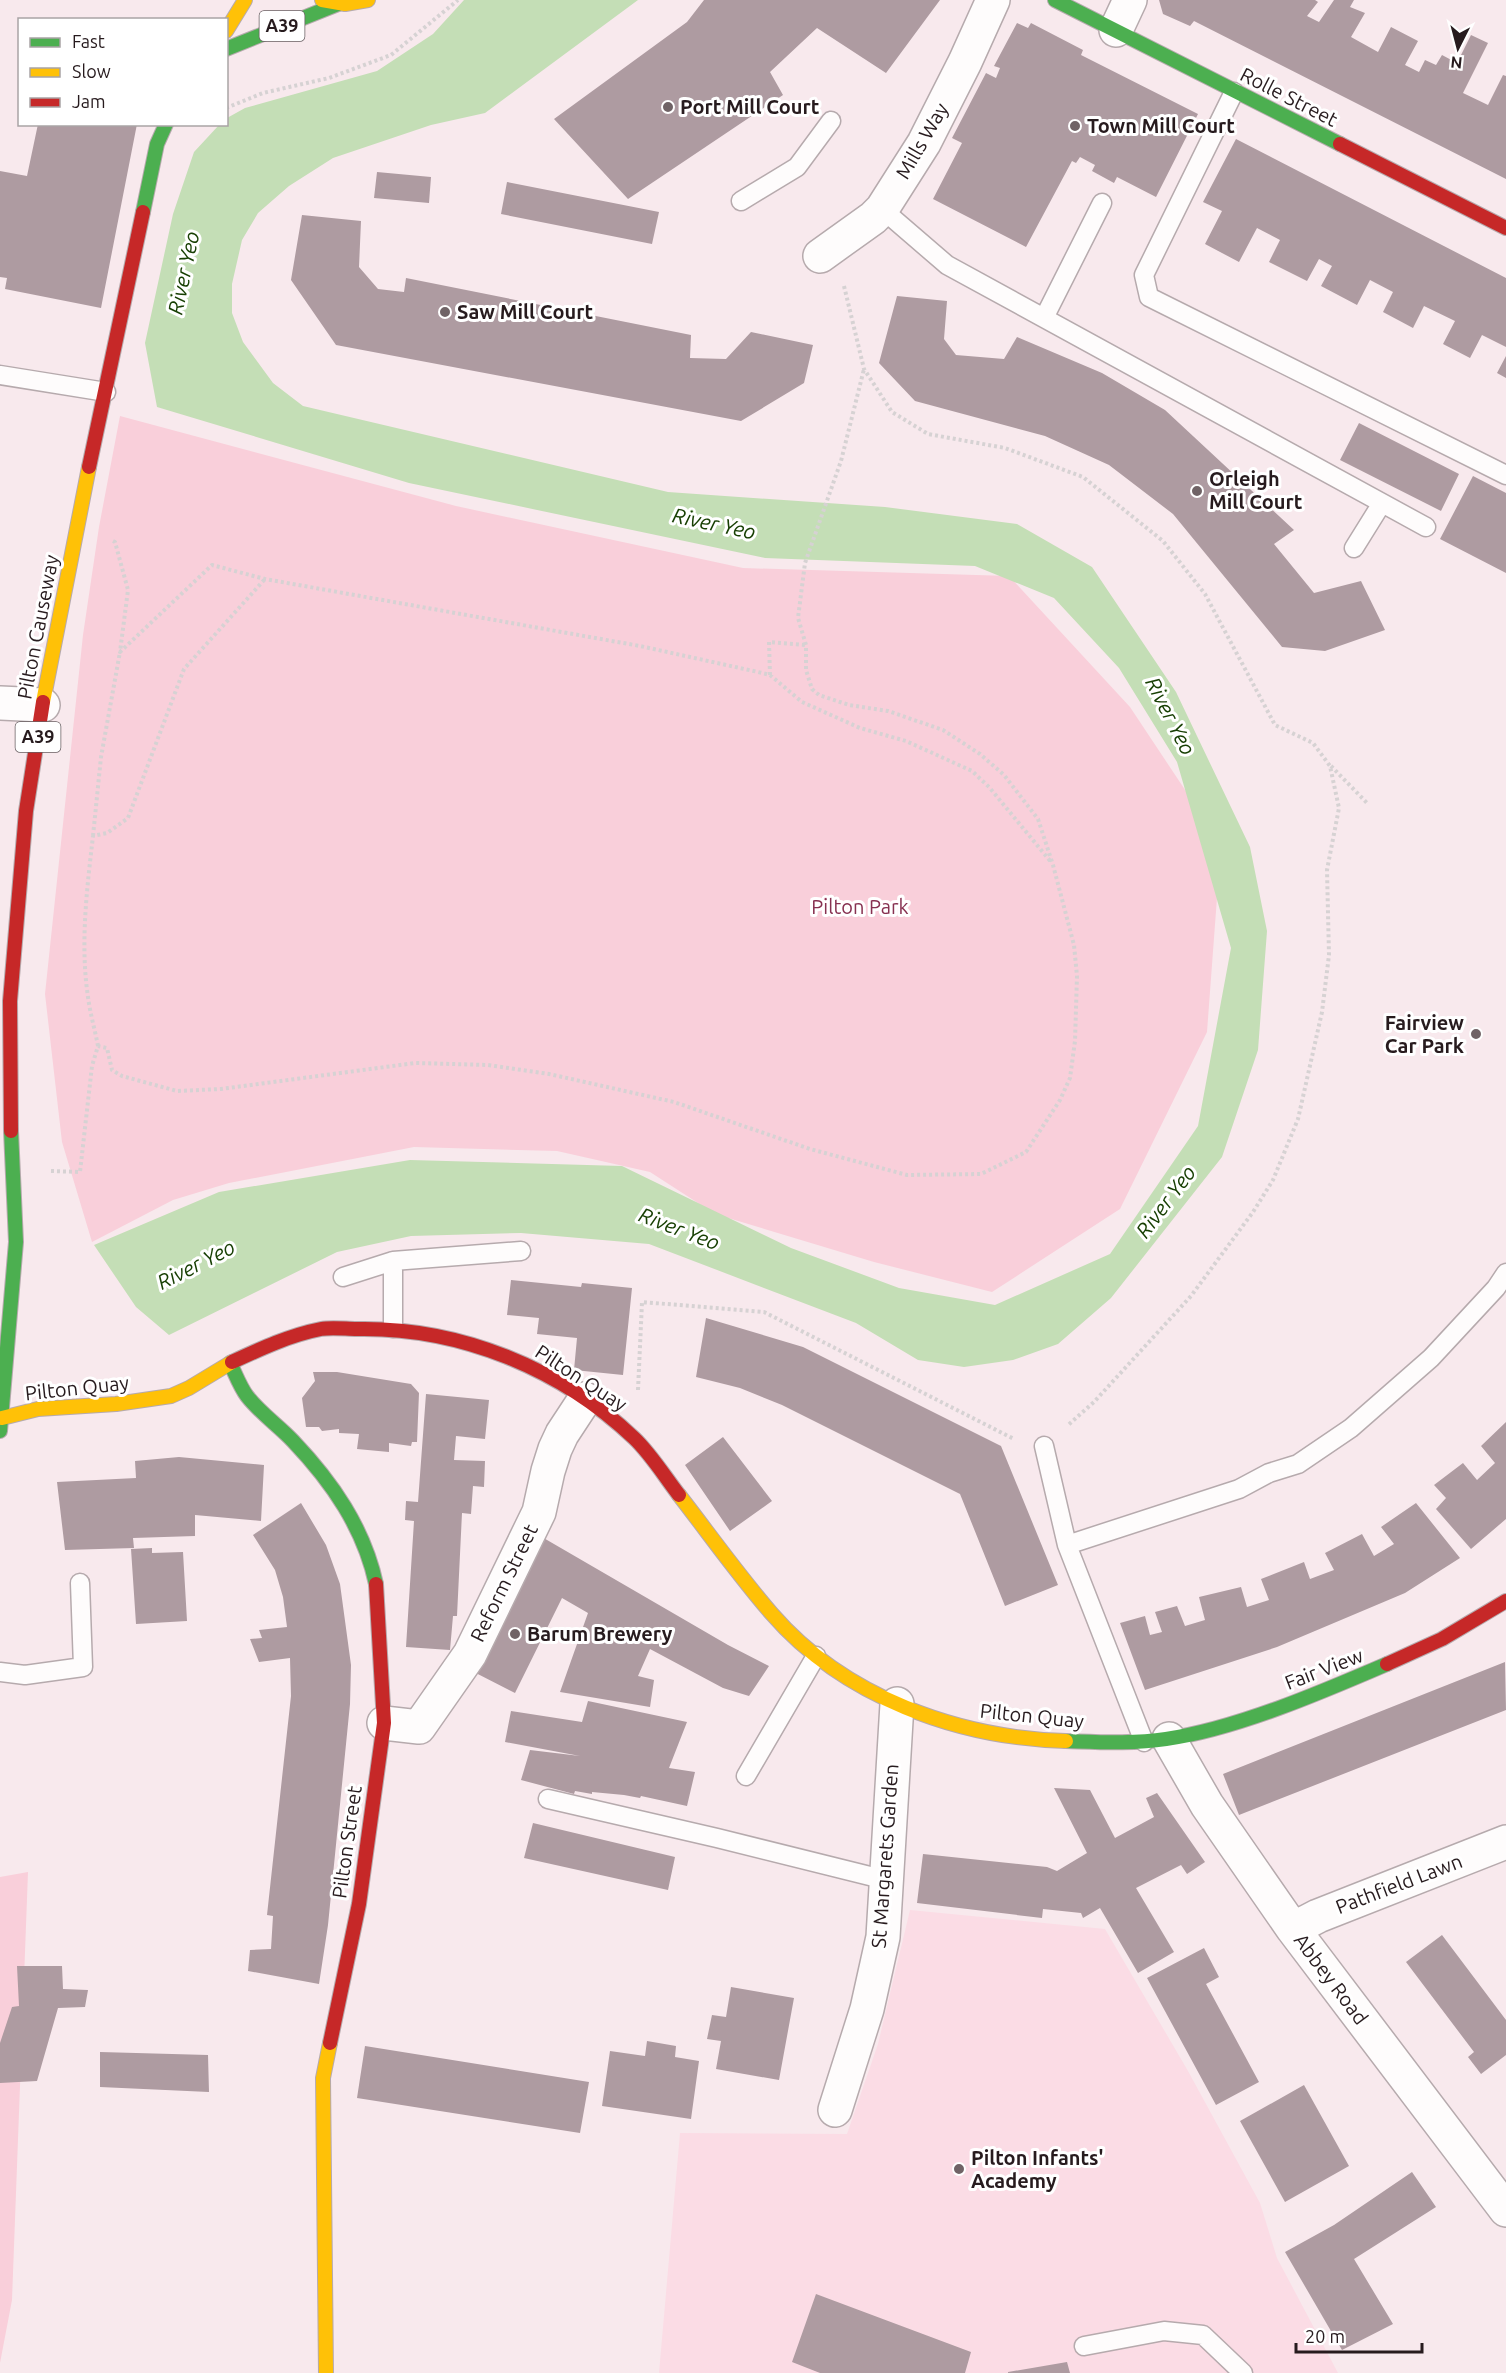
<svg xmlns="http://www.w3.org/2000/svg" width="1506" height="2373" viewBox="0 0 1506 2373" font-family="Ubuntu,sans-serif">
  <rect width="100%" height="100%" fill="#f8e9ed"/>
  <path fill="#fbdce5" d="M910,1910L1105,1929L1188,2071L1260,2203L1277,2258L1338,2373H659L680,2133L847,2134L878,2044Z"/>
  <path fill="#f9cfda" d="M120,416L456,506L743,568L1009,576L1130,707L1221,844L1207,1032L1120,1209L992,1292L874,1262L715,1214L650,1172L557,1151L414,1147L229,1183L173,1200L92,1242L62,1142L45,994L83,635L99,527Z
    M28,1872L12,2300L0,2363V1877Z"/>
  <path fill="#c4deb6" d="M464,0H638L485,113L431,125L333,158L289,186L258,213L242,240L232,284V313L243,342L273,383L303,406L668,492L885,507L1017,524L1092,567L1176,692L1250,847L1267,931L1258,1050L1222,1157L1111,1298L1058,1344L1013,1360L964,1367L918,1360L856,1323L649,1244L521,1233L411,1236L337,1252L169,1335L136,1307L94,1245L219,1192L410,1160L622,1166L791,1248L899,1288L995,1305L1110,1254L1198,1126L1231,948L1177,762L1119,668L1054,598L975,566L765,558L409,483L157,407L145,343L173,214L194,152L219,125L226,124L227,118L245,108L377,71L433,34Z"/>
  <path fill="#ae9ba1" d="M704,0H940L886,73L817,28L770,72L783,95L628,199L554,119L687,22Z
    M1159,0H1315L1318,2L1307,16L1319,22L1334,0H1354L1350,7L1365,13L1351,37L1378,52L1391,27L1418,41L1405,65L1419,72L1425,60L1436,65L1442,55L1457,63L1471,35L1488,43L1463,93L1488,105L1503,75L1506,76V179L1194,21L1190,26L1163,14Z
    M1017,23L1028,28L1031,23L1083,50L1081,55L1198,114L1156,197L1117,177L1114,183L1092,171L1095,165L1080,157L1076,163L1072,161L1026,247L933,199L962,143L952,138L986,73L996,78L1000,68L994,66Z
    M38,124H137L101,308L5,289L7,278L0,277V171L27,176Z
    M1236,139L1506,278V347L1482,335L1470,358L1443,344L1455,321L1424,306L1413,328L1383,312L1393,292L1370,280L1357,305L1321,286L1332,266L1319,259L1307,281L1269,262L1280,240L1257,228L1239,262L1205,244L1222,211L1203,202Z
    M377,172L431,177L429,203L374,198Z
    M507,182L659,212L652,244L501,214Z
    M302,215L361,221L359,267L378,289L404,292L406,278L691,335L690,358L726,359L751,332L813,345L804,383L741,421L336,345L291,280Z
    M897,296L947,301L944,339L956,355L1004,359L1017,337L1102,373L1165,410L1294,530L1274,544L1314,593L1361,581L1385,630L1325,651L1282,647L1173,514L1109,465L1045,436L915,401L879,363Z
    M1506,356V378L1497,373Z
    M1359,423L1459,474L1441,511L1340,460Z
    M1473,476L1506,493V573L1440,539Z
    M511,1280L581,1287L582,1283L632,1288L623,1375L574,1370L577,1338L537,1334L539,1318L507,1315Z
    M706,1318L803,1347L1001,1446L1058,1585L1005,1606L960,1494L782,1405L740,1388L696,1377Z
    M313,1372H337L411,1384L419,1393L417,1442H412L411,1446L389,1443V1452L357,1449L359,1434L339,1433V1429L322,1431L319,1427H306L302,1398L315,1381Z
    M426,1394L489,1400L485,1439L456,1436L454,1460L485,1461L484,1487L473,1486L471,1514L462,1513L457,1616H453L450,1650L406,1647L414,1521L405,1520L406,1501L418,1502Z
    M1506,1422V1519L1471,1549L1436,1509L1446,1498L1434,1485L1463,1463L1477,1480L1495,1463L1481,1446Z
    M723,1437L772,1501L730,1531L685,1465Z
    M179,1457L264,1465L261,1521L195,1515V1536L133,1538L134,1548L65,1550L57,1482L136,1478L135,1461Z
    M301,1503L326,1545L340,1584L351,1665L350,1704L328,1925L319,1984L248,1971L250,1950L271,1949L273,1916L267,1915L291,1696L290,1658L259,1662L250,1639L262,1638L259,1630L287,1627L283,1597L275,1570L253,1535Z
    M1416,1503L1460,1558L1405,1593L1277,1647L1145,1690L1120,1623L1145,1616L1150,1635L1162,1632L1155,1612L1177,1606L1185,1626L1205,1620L1199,1597L1241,1587L1247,1607L1269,1600L1261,1579L1304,1562L1310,1579L1334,1570L1325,1553L1362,1534L1374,1556L1394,1544L1381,1527Z
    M535,1533L728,1645L769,1666L749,1696L723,1688L650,1649L638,1676L654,1680L650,1707L560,1692L588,1613L562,1598L515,1693L468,1669Z
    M152,1548V1553L183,1552L187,1621L136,1624L131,1549Z
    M1505,1662L1506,1710L1239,1815L1223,1774Z
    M588,1701L687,1722L669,1768L695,1772L687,1806L641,1796L640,1798L624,1795L592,1792V1794L575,1791L574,1794L521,1780L530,1750L580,1756L505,1742L511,1711L582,1722Z
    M1054,1788L1090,1790L1115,1838L1154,1817L1146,1798L1157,1793L1205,1862L1187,1874L1181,1865L1136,1888L1174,1952L1138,1973L1100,1908L1083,1918L1081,1913L1043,1909L1042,1918L917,1903L923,1854L1047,1867L1057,1871L1087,1853Z
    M533,1823L675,1857L668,1890L524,1858Z
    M1442,1935L1506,2020V2055L1481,2074L1468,2057L1474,2052L1406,1962Z
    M1204,1948L1219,1977L1206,1984L1259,2082L1216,2105L1147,1978Z
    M17,1966H62L63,1989L88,1990L85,2007L58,2008L37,2081L0,2083V2043L12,2007L19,2006Z
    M731,1987L794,1998L779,2080L716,2069L721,2041L707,2039L712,2015L726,2017Z
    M647,2041L676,2046L675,2057L699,2061L691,2119L602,2106L610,2051L645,2056Z
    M365,2046L589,2082L580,2133L357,2098Z
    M100,2052L208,2055L209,2092L100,2087Z
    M1304,2085L1349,2166L1285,2202L1240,2121Z
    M1412,2172L1436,2207L1354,2259L1393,2324L1342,2350L1285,2252L1334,2225Z
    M816,2294L971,2352L965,2373H820L792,2362Z
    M1067,2362L1070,2373H1008V2372Z"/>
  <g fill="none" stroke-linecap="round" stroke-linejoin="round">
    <g stroke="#b6aaad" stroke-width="21">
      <path id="lane" d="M1234,92L1144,275L1149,297L1506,475
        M741,201L797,167L831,121
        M882,209L947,265L1426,527
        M1044,318L1102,203
        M0,375L106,392
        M1354,548L1382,503
        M343,1277L393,1261
        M393,1328V1261L521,1251
        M1044,1446L1067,1545L1144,1742
        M1067,1545L1239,1489L1269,1473L1298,1464L1351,1428L1431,1358L1496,1288L1506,1273
        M0,1672L25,1675L83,1667L80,1583
        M746,1776L816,1656
        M548,1799L717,1838L886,1880
        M1084,2346L1164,2331L1203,2335L1243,2373"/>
    </g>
    <g stroke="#b6aaad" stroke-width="36">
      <path id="street" d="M1116,30L1130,0
        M820,256L873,218L882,209L924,143L965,62L993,0
        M0,703L43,705
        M384,1723L419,1727L470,1654L539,1512L548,1471L555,1449L562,1434L585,1399
        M1169,1739L1207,1805L1293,1929L1506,2210
        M1293,1929L1318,1916L1506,1842
        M835,2110L867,2009L883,1937L897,1704"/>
    </g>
    <g stroke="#b6aaad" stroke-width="16">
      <path id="fast" d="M1055,0L1340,144
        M226,49L338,4
        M143,212L157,144L166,124
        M230,1363C235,1373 240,1387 247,1396C260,1413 279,1426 293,1441C332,1482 364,1528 376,1584
        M0,1431L16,1242L11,1131
        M1066,1741C1099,1742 1133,1744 1166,1739C1236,1729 1322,1692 1387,1664"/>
    </g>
    <g stroke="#b6aaad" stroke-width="16">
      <path id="slow" d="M322,0L345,4L368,0
        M226,31L245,0
        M43,702L89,467
        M2,1418L38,1409L116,1404L171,1396L189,1388L232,1362
        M679,1495C710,1535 739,1576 772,1614C844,1697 958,1738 1066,1741
        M326,2373L323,2078L330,2043"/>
    </g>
    <g stroke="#b6aaad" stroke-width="16">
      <path id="jam" d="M1340,144L1506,228
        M89,467L143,212
        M11,1131L10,1001L26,811L43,702
        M232,1362C260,1349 290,1335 321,1329C332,1327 346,1329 357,1329C459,1327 560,1368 634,1438C651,1454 665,1477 679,1495
        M1387,1664L1442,1639L1506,1601
        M330,2043L359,1904L384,1723L376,1584"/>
    </g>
    <path stroke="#d6d2d3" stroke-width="4" stroke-dasharray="3 3" stroke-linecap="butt" d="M226,108L263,93L329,78L391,55L458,0
      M844,286L864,369L892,412L928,434L1005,448L1083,477L1163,541L1205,594L1275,725L1313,743L1330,766L1339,808L1327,870L1329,955L1322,1012L1298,1119L1273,1180L1253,1212L1191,1296L1094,1402L1067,1426
      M113,541L115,542L128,590L120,652L212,565L265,579L640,646L758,672L770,675L802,702L860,728L906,741L972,771L989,787L1051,862
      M770,675L769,642L806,645
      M1331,766L1368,804
      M93,836L101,757L120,652
      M98,1046C95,1030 90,1013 88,997C80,944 87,888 93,836L107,833L128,818L184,669L265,579
      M51,1171L80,1172L92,1066L98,1046L107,1048L112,1070L122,1076L177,1091L221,1089L415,1063L488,1065L549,1074L674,1102L810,1149L907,1175L981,1174L1026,1152L1060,1100L1070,1078L1075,1041L1077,976L1074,945L1053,865L1038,819L1004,775L980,754L943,730L888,711L849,705L819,695L812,689L806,670V645L798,618L805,563L841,461L864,369
      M638,1390L642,1302L764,1312L1014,1439"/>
    <use href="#lane" stroke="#fefcfc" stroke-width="18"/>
    <use href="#street" stroke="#fefcfc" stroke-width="33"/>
    <use href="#fast" stroke="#4caf50" stroke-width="14"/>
    <use href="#slow" stroke="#ffc107" stroke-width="14"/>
    <use href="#jam" stroke="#c62828" stroke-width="14"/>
  </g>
  <g fill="#706366" stroke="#fff" stroke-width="2">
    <circle cx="668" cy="107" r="6"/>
    <circle cx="1075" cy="126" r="6"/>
    <circle cx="445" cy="312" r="6"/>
    <circle cx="1197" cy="491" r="6"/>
    <circle cx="1476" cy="1034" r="6"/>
    <circle cx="515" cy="1634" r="6"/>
    <circle cx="959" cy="2169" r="6"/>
  </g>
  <g text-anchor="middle" stroke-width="6" stroke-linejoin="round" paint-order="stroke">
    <g fill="#fff" stroke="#685f62" stroke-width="1.5">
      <rect x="259.5" y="11" width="45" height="30" rx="4.5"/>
      <rect x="15.5" y="722" width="45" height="30" rx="4.5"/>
    </g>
    <g font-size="18" font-weight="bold" fill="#271b1e">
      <text x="282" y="32">A39</text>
      <text x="38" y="743">A39</text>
    </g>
    <g font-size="20" fill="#271b1e" stroke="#fff">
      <text transform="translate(1289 97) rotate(27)" y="7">Rolle Street</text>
      <text transform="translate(922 141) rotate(-60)" y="7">Mills Way</text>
      <text transform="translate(38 627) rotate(-79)" y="7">Pilton Causeway</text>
      <text transform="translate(581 1378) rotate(33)" y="7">Pilton Quay</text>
      <text transform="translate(77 1388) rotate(-6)" y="7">Pilton Quay</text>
      <text transform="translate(504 1583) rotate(-64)" y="7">Reform Street</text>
      <text transform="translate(1324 1669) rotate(-21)" y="7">Fair View</text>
      <text transform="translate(1032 1716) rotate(6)" y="7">Pilton Quay</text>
      <text transform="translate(347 1842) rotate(-82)" y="7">Pilton Street</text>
      <text transform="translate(885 1856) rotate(-86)" y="7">St Margarets Garden</text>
      <text transform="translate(1399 1884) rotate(-21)" y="7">Pathfield Lawn</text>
      <text transform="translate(1331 1979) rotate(53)" y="7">Abbey Road</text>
    </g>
    <g font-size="20" font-weight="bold" fill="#271b1e" stroke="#fff" text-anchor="start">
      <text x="680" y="114">Port Mill Court</text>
      <text x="1087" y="133">Town Mill Court</text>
      <text x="457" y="319">Saw Mill Court</text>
      <text x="1209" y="486">Orleigh<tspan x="1209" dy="23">Mill Court</tspan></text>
      <text x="1464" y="1030" text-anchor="end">Fairview<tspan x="1464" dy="23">Car Park</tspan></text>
      <text x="527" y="1641">Barum Brewery</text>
      <text x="971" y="2165">Pilton Infants'<tspan x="971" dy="23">Academy</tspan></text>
    </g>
    <g font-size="20" fill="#873151" stroke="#fff">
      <text x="860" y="914">Pilton Park</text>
    </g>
    <g font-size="21" font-style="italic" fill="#184004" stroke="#fff">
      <text transform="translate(184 273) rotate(-78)" y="7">River Yeo</text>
      <text transform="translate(714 524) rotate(12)" y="7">River Yeo</text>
      <text transform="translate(1170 716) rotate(63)" y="7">River Yeo</text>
      <text transform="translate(1166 1202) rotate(-53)" y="7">River Yeo</text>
      <text transform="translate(679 1229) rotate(21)" y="7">River Yeo</text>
      <text transform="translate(196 1265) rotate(-27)" y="7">River Yeo</text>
    </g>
  </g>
  <rect x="18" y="18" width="210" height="108" fill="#ffffff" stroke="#a9a4a5" stroke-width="1.5"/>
  <rect x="30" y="38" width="30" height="9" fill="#4caf50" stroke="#a9a4a5" stroke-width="1.5"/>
  <text x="72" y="48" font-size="18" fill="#271b1e">Fast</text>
  <rect x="30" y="68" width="30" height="9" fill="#ffc107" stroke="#a9a4a5" stroke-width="1.5"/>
  <text x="72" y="78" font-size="18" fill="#271b1e">Slow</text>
  <rect x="30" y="98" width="30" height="9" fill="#c62828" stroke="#a9a4a5" stroke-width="1.5"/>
  <text x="72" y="108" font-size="18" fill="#271b1e">Jam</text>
  <g transform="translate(1458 48) rotate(186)" stroke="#ffffff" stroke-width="4.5" paint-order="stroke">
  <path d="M0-4.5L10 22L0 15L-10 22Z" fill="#271b1e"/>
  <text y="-9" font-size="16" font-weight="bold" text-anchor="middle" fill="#271b1e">N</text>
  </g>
  <path d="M1296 2343v9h126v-9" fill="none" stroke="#271b1e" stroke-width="3"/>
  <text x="1305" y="2343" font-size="18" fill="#271b1e" stroke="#ffffff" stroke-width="4.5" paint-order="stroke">20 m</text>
</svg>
